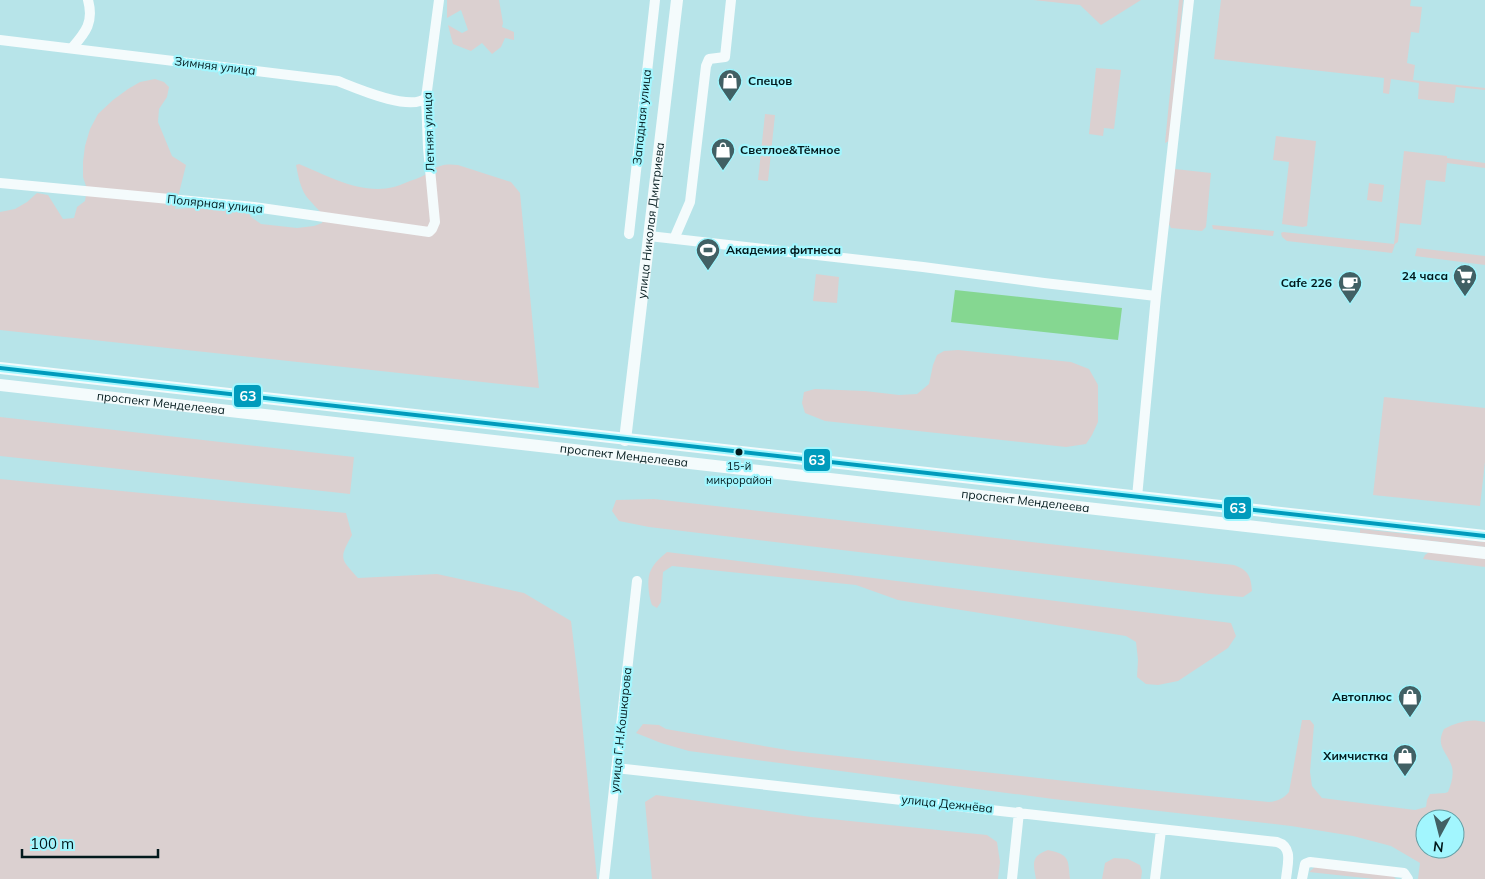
<svg xmlns="http://www.w3.org/2000/svg" width="1485" height="879" viewBox="0 0 1485 879" font-family="Mulish,sans-serif">
  <rect width="100%" height="100%" fill="#b7e4e9"/>
  <path fill="#dbd0d0" fill-rule="evenodd" d="M447,0H499L503,23L502,27L514,32V40L505,38L501,47L492,54L482,43L471,51L453,44L448,25L462,33L468,30L461,10L447,18Z
    M1033,0H1141L1101,25L1080,5Z
    M1179,0H1183L1169,141L1165,143Z
    M1221,0H1411L1410,6L1422,7L1419,33L1411,32L1407,63L1415,65L1413,80L1485,88V90L1456,87L1454,103L1418,99L1419,83L1391,79L1389,94L1383,93L1384,78L1214,59Z
    M1096,68L1121,70L1114,129L1104,128L1103,136L1089,134Z
    M155,79L164,82L169,87L167,97L159,109L158,122L172,156L186,165L175,209L243,205L251,217L261,224L297,228L314,226L322,223L324,217C319,209 311,203 306,196C300,187 298,175 296,165L299,164C328,176 361,195 394,187C401,185 409,181 416,179C434,172 435,162 458,165L511,182L520,193L539,388L0,330V212L15,209L27,202L37,193L48,195L63,219L74,218L77,207L85,201L87,189L83,177V162L85,146L90,129L98,114L113,100L128,89L140,82Z
    M765,114L775,115L768,181L758,180Z
    M1276,136L1316,141L1307,226L1303,227L1282,224L1289,162L1273,160Z
    M1404,151L1447,156V158L1485,163V168L1447,163L1445,182L1426,180L1421,225L1400,223L1398,242L1395,244L1392,253L1287,241L1282,237L1281,233L1283,232L1394,244Z
    M1175,169L1211,173L1206,227L1202,231L1171,228L1169,224Z
    M1369,183L1384,185L1382,202L1367,200Z
    M1212,225L1274,231L1273,236L1213,229Z
    M1417,248L1485,256V265L1415,256Z
    M816,274L839,277L837,303L813,301Z
    M958,350L1071,362L1089,369L1098,385V422L1092,435L1086,444L1066,447L825,421L805,413L802,403L804,392L815,389L865,391L899,395L917,394L929,384L933,365L937,355L944,351Z
    M1384,397L1485,408V462L1480,506L1373,495Z
    M0,417L354,457L350,494L0,456Z
    M0,479L346,513L352,535C339,559 340,558 358,578L437,574L524,593L571,621L578,679L597,879H0Z
    M654,499L1234,565C1248,570 1251,576 1252,591L1243,597L1210,594L649,527L619,521L612,511L616,500Z
    M1360,529L1485,542V547L1360,533Z
    M667,552L1231,623L1236,636L1228,648L1178,681L1158,685L1146,684L1137,677L1138,660L1136,642L1126,636L898,600L856,585L672,566L663,572L661,602L657,608L652,605C649,597 646,579 651,570C654,563 661,557 667,552Z
    M1429,552L1485,558V567L1423,559L1425,555Z
    M1302,720H1310L1314,725L1310,772L1312,786L1322,798L1415,810L1426,807L1427,800L1430,794L1445,793L1448,792C1451,784 1454,776 1452,767C1447,751 1435,747 1444,729C1457,722 1470,718 1485,722V879H1418L1420,863L1391,846L1353,836L1291,826L1053,799L689,751L661,743L636,733L643,724L659,725L666,729L793,751L1138,789L1269,802C1278,801 1283,799 1289,792ZM1425,819H1455V849H1425Z
    M656,795L811,817L987,835L997,842L1000,862L998,879H652L645,802Z
    M1048,850C1070,855 1068,859 1070,879H1036C1033,863 1031,856 1048,850Z
    M1114,858L1128,859L1140,865L1142,871L1141,879H1102L1105,863Z
    M1316,866L1392,875L1396,879H1374L1309,872Z"/>
  <path fill="#85d791" d="M955,290L1122,308L1118,340L951,322Z"/>
  <g fill="none" stroke-linecap="round" stroke-linejoin="round">
    <path stroke="#f4fbfc" stroke-width="10" d="M0,40L338,81C356,88 410,112 426,98
      M72,48C86,32 94,22 88,0
      M0,183L254,207L429,232L432,229L435,222L428,148L426,98L439,0
      M629,234L655,0
      M649,236L923,267L1044,283L1156,296
      M674,239L690,202L706,66L709,59L725,57L731,0
      M1137,497L1156,296L1189,0
      M616,768L1277,842C1294,847 1287,866 1286,879
      M604,879L637,581
      M1012,879L1019,812
      M1155,879L1161,830
      M1302,879L1305,864L1310,862L1404,873L1408,879"/>
    <g stroke="#f4fbfc" stroke-width="12">
      <path d="M0,368L1485,536"/>
      <path id="s1" d="M0,385L1485,553"/>
      <path id="s2" d="M625,440L677,0"/>
    </g>
    <g stroke="#a2f6fe" stroke-width="8">
      <path id="bus-1" d="M0,368L1485,536"/>
    </g>
    <use href="#bus-1" stroke="#009bbc" stroke-width="4"/>
  </g>
  <defs>
    <g id="shop-pin" transform="scale(1.25)"><path d="M0 17L-7.5 6A9.5 9.5 0 1 1 7.5 6Z" fill="#416064" stroke="#a2f6fe"/><path d="M-5-2.5h2.3a2.7 3.5 0 0 1 5.4 0H5L5.5 6h-11ZM-1.5-2.5h3a1.5 2.3 0 0 0-3 0Z" fill="#fff"/></g>
    <g id="stadium-pin" transform="scale(1.25)"><path d="M0 17L-7.5 6A9.5 9.5 0 1 1 7.5 6Z" fill="#416064" stroke="#a2f6fe"/><path d="M0-5a6.5 5 0 1 0 0 10a6.5 5 0 1 0 0-10ZM-3.5-1.8h7v3.6h-7Z" fill="#fff"/></g>
    <g id="supermarket-pin" transform="scale(1.25)"><path d="M0 17L-7.5 6A9.5 9.5 0 1 1 7.5 6Z" fill="#416064" stroke="#a2f6fe"/><path d="M-6-5.5h2.5l.6 2H6L4.5 2H-2.5L-4.4-4H-6ZM-1.5 3.2a1.3 1.3 0 1 0 .1 0ZM3 3.2a1.3 1.3 0 1 0 .1 0Z" fill="#fff"/></g>
    <g id="cafe-pin" transform="scale(1.25)"><path d="M0 17L-7.5 6A9.5 9.5 0 1 1 7.5 6Z" fill="#416064" stroke="#a2f6fe"/><path d="M-5.5-4.5H6V0H3Q3 3.5 0 3.5H-2.5Q-5.5 3.5-5.5 0ZM3-3.2v2h1.7v-2ZM-6 4.5H4V6H-6Z" fill="#fff"/></g>
  </defs>
  <g fill-rule="evenodd">
    <use href="#shop-pin" x="730" y="81"/>
    <use href="#shop-pin" x="723" y="150"/>
    <use href="#stadium-pin" x="708" y="250"/>
    <use href="#supermarket-pin" x="1465" y="276"/>
    <use href="#cafe-pin" x="1350" y="283"/>
    <use href="#shop-pin" x="1410" y="697"/>
    <use href="#shop-pin" x="1405" y="756"/>
  </g>
  <circle fill="#02191c" stroke="#a2f6fe" stroke-width="2" cx="739" cy="452" r="4.5"/>
  <g text-anchor="middle" stroke-width="4.5" stroke-linejoin="round" paint-order="stroke">
    <g font-size="11" fill="#02191c" stroke="#a2f6fe">
      <text x="739" y="470">15-й<tspan x="739" dy="14">микрорайон</tspan></text>
    </g>
    <g font-size="12" fill="#02191c" stroke="#a2f6fe">
      <text transform="translate(215 66) rotate(7)" y="4">Зимняя улица</text>
      <text transform="translate(642 117) rotate(-84)" y="4">Западная улица</text>
      <text transform="translate(429 132) rotate(-92)" y="4">Летняя улица</text>
      <text transform="translate(215 204) rotate(6)" y="4">Полярная улица</text>
      <text dy="4" stroke="none"><textPath href="#s2" startOffset="221">улица Николая Дмитриева</textPath></text>
      <text dy="4" stroke="none"><textPath href="#s1" startOffset="162">проспект Менделеева</textPath></text>
      <text dy="4" stroke="none"><textPath href="#s1" startOffset="628">проспект Менделеева</textPath></text>
      <text dy="4" stroke="none"><textPath href="#s1" startOffset="1032">проспект Менделеева</textPath></text>
      <text transform="translate(621 730) rotate(-84)" y="4">улица Г.Н.Кошкарова</text>
      <text transform="translate(947 804) rotate(6)" y="4">улица Дежнёва</text>
    </g>
    <g font-size="12" font-weight="bold" fill="#02191c" stroke="#a2f6fe" text-anchor="end">
      <text x="748" y="85" text-anchor="start">Спецов</text>
      <text x="740" y="154" text-anchor="start">Светлое&amp;Тёмное</text>
      <text x="726" y="254" text-anchor="start">Академия фитнеса</text>
      <text x="1448" y="280">24 часа</text>
      <text x="1332" y="287">Cafe 226</text>
      <text x="1392" y="701">Автоплюс</text>
      <text x="1388" y="760">Химчистка</text>
    </g>
  </g>
  <g stroke="#a2f6fe" stroke-width="2">
    <rect x="233" y="384" width="29" height="24" rx="5" fill="#009bbc"/>
    <rect x="803" y="448" width="28" height="24" rx="5" fill="#009bbc"/>
    <rect x="1223" y="496" width="29" height="24" rx="5" fill="#009bbc"/>
  </g>
  <g font-size="14" text-anchor="middle" font-weight="bold" fill="#fff">
    <text x="248" y="401">63</text>
    <text x="817" y="465">63</text>
    <text x="1238" y="513">63</text>
  </g>
  <g transform="translate(1440 834) rotate(187)"><circle r="24" fill="#a2f6fe" stroke="#629ea4"/>
  <path d="M0-4L9 19L0 12L-9 19Z" fill="#416064"/>
  <text y="-8" font-size="14" font-weight="bold" text-anchor="middle" fill="#02191c">N</text>
  </g>
  <path d="M22 849v8h136v-8" fill="none" stroke="#02191c" stroke-width="2.5"/>
  <text x="30" y="849" font-size="15" fill="#02191c" stroke="#a2f6fe" stroke-width="4" paint-order="stroke">100 m</text>
</svg>
